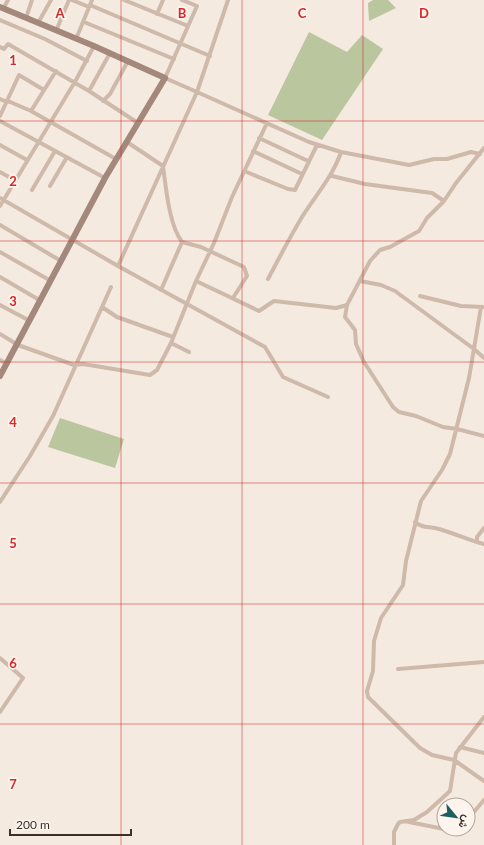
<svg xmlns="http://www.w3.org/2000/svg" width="484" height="845" viewBox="0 0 484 845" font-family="Lato,Vazirmatn,sans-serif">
  <rect width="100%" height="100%" fill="#f5eae0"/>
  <path fill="#bac69e" d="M373,0H388L396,8L369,21L368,3Z
    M309,32L347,52L362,35L383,49L322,140L268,115Z
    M60,418L124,439L115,468L48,447Z"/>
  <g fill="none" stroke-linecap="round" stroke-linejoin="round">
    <path stroke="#ceb9aa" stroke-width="4" d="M72,0L89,7
      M124,0L188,26
      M182,0L197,6L165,78L197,92L118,266L265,347L283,377L328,397
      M228,0L197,92L309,142L341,152L409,165L434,159H447L471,152L480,154
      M90,5L210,56
      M3,9L8,0
      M157,14L163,0
      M26,18L32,0
      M0,20L45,39L87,61
      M84,22L174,59
      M38,23L51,0
      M56,31L69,0
      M76,39L92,0
      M0,47L4,49L8,44L89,91L138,123
      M89,91L110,53
      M0,99L7,102
      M8,101L31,111L116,159
      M103,101L110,94L128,61
      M31,111L56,71
      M0,116L19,75L44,90
      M0,121L105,178
      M259,138L308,161
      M127,142L163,166C166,188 169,225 182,242
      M0,145L27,160
      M484,148L456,183L444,201L427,218L419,231L390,247L380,250L370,261L347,305L345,317L355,330L356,344L364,362L393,407L399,412L416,416L443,427L457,429L484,436
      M253,151L302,174
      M244,171L288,189L295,190L317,145
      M0,172L14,180
      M332,176L365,184L432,193L444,201
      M50,186L67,157
      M32,190L55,151
      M0,198L118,266
      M0,206L76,80L94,46
      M0,225L61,261
      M0,252L51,281
      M0,277L41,301
      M268,279C279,258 290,237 302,217C316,195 333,176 341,152
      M196,281L259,311L274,301L336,308L347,305
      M360,281L381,285L395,291L474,349L484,358
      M161,290L182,242L201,247L244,267L247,276L233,298
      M420,296L461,306L484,307
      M0,305L30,321
      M102,307L117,317L173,337
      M481,307L469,378L450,454L442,470L421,501L406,561L403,585L381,618L374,641L373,671L367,691L368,697L420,748L432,755L454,760L484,781
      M0,334L18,345L74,365L83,364L150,375L157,370L171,343L196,281L214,243L232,197L267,123
      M171,343L189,352
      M0,360L7,364
      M0,502L30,456L53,416L111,287
      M415,522C423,529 429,526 439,529C454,533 468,540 484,544
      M477,542V537L484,528
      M0,658L23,678L0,712
      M398,669L484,662
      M460,747L484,753
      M468,819L484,800
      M409,822L444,829
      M448,829H456
      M394,845V832L398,824L400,822L414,820L427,812L450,791L456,753L484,717"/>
    <path stroke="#a3887b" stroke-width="6" d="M0,7L94,46L165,78L105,178L0,376"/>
  </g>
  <path fill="none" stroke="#d62828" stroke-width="1" stroke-opacity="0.55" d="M121,0V845M242,0V845M363,0V845M0,121H484M0,241H484M0,362H484M0,483H484M0,604H484M0,724H484"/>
  <g font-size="13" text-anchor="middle" font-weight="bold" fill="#d62828" stroke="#fcf4ed" stroke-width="3.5" stroke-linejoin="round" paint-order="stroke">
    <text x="60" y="18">A</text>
    <text x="182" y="18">B</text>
    <text x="302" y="18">C</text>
    <text x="424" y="18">D</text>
    <text x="13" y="65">1</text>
    <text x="13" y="186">2</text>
    <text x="13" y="306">3</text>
    <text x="13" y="427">4</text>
    <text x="13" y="548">5</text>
    <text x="13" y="668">6</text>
    <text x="13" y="789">7</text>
  </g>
  <g transform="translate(456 817) rotate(119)"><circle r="19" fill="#fcf4ed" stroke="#afa59f"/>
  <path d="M0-3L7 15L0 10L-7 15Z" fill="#1c5f61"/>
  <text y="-6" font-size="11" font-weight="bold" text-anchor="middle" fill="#3c2f2a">ش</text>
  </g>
  <path d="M10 829v6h121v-6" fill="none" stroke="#3c2f2a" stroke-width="2"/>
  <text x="16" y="829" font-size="12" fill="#3c2f2a" stroke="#fcf4ed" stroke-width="3" paint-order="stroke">200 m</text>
</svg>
